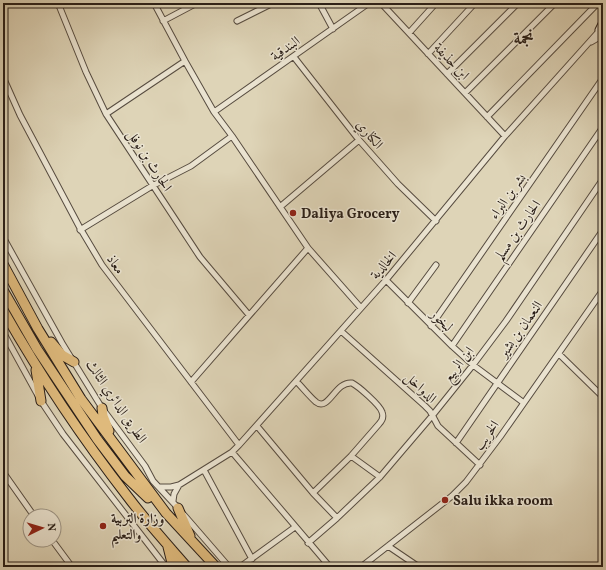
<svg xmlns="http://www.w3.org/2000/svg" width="606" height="570" viewBox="0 0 606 570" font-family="Vollkorn,Amiri,serif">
  <rect width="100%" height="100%" fill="#ded4b7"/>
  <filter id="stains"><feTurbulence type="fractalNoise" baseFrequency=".005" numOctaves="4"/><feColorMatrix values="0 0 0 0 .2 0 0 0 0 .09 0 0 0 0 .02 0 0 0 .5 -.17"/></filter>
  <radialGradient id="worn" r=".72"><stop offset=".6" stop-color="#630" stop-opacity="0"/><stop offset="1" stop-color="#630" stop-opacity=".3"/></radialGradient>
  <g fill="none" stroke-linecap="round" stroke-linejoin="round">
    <g stroke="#574c40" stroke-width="7">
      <path id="street" d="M58,3L86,72L106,114L200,257L249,315
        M154,3L185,61L214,112L232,136L308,248L361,308
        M319,3L333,29
        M381,3L505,136
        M163,21L197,3
        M237,21L273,3
        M409,33L436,3
        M591,42L603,35
        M428,54L475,3
        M294,57L359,140L398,184L436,221
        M447,74L518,3
        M3,77L20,115L80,228L102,265L239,445
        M465,93L555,3
        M214,112L369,3
        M106,114L185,61
        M487,117L598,3
        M280,207L359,140
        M80,230L152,186L191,166L232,136
        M3,237L62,343L102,408L145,466L153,481L179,509
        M386,280L452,346L473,365L524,403
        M408,303L436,265
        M431,326L603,78
        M341,331L425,406L430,411L438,426L480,465
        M3,332L41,401L63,434L166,567
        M452,346L603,127
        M559,354L603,397
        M296,381C303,388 309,396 316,402C329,412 335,381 352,383C358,386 380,405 382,412C384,417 382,421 379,424L351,456L313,493
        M191,382L308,248
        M257,426L313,493L337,518
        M456,443L603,230
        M232,452L330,567
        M351,456L380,477
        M204,470L252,559
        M3,472L34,516
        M159,487H171L179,485L232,452L239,445L386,280L505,136L601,29
        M173,501L174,494L179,485
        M184,515L229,567
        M52,540L72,567
        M308,543L337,518L380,477L432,416L473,365L506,321L603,179
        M388,546L419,567
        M240,567L295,527
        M361,567L452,496L466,482L500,437L603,290"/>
    </g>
    <g stroke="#2a1f18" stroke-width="9">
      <path id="secondary" d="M599,30L603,22"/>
    </g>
    <g stroke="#2a1f18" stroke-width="11">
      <path id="highway" d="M3,264L38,329L81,399L166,513L216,567
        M3,290L37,349L97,439L125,476L148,498
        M3,310C40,375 82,438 128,497C146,521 167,544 187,567
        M51,342L62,355L74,362
        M36,370L41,401
        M102,408L103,416L109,431
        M178,508L190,536
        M168,547L173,567"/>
    </g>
    <use href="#street" stroke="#eae3d0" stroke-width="5"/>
    <use href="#secondary" stroke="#eae3d0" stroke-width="7"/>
    <use href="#highway" stroke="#dfba7c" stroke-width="9"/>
  </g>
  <g fill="#8f2418" stroke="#eae3d0" stroke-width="1.5">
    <circle cx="293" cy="213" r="4"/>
    <circle cx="445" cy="500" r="4"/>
    <circle cx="103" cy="526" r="4"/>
  </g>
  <g text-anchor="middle" stroke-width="3" stroke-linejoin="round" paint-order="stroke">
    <g font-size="14" fill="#2a1f18" stroke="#eae3d0">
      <text transform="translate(285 48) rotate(-35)" y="5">البندقية</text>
      <text transform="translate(452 61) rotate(47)" y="5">ابن حذيفة</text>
      <text transform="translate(370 134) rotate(50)" y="5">الكناري</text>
      <text transform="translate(150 160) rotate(57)" y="5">الحارث بن نوفل</text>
      <text transform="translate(507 196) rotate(-55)" y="5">بشر بن البراء</text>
      <text transform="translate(517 230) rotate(-55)" y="5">الحارث بن مسلم</text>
      <text transform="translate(116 264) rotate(56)" y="5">معاذ</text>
      <text transform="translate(383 265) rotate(-49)" y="5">الخالدية</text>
      <text transform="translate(442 320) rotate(45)" y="5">لبخور</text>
      <text transform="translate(520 329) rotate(-55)" y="5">النعمان بن بشير</text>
      <text transform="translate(458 364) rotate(-52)" y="5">ابن الربيع</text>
      <text transform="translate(421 387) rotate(44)" y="5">الدواخل</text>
      <text transform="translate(117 401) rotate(56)" y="5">الطريق الدائري الثالث</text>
      <text transform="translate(486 435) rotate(-55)" y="5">الخريب</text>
    </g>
    <g font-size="14" font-weight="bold" fill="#2a1f18" stroke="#eae3d0" text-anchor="start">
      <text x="301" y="218">Daliya Grocery</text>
      <text x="453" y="505">Salu ikka room</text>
      <text x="111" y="523">وزارة التربية<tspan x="111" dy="16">والتعليم</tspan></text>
    </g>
    <g font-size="18" font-weight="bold" fill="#2a1f18" stroke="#eae3d0">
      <text x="524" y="44">نجمة</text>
    </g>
  </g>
  <rect width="606" height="570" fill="none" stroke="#ded4b7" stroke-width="16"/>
  <rect x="4" y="4" width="598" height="562" fill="none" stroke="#2a1f18" stroke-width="2"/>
  <rect x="8" y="8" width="590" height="554" fill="none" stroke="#2a1f18"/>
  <g transform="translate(42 528) rotate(85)"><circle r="19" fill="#eae3d0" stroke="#9d9586"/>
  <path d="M0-3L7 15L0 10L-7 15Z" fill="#8f2418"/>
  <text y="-6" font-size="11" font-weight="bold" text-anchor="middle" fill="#2a1f18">N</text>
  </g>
  <rect width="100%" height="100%" filter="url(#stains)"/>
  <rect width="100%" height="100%" fill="url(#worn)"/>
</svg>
